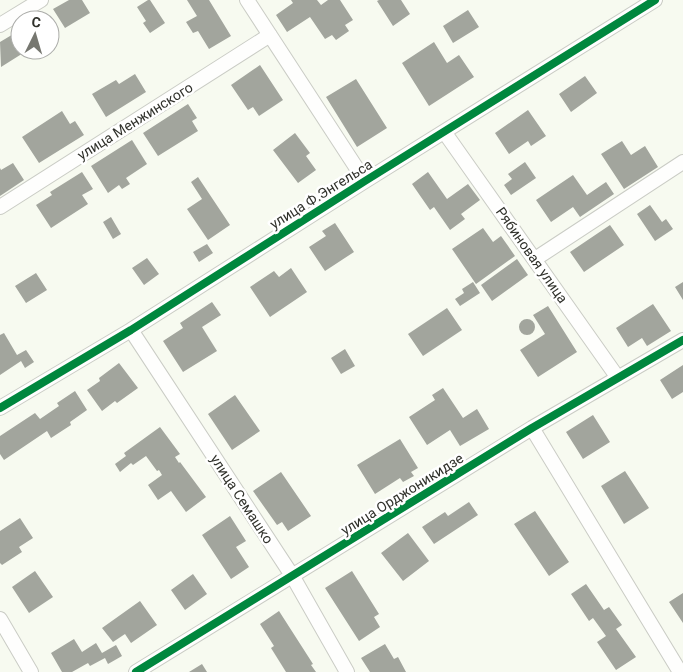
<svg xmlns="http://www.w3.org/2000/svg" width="683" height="672" viewBox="0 0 683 672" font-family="Roboto,sans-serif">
  <rect width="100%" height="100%" fill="#f7faf0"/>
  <path fill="#a2a59d" d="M69,0H82L90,13L65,28L53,9Z
    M148,0H150L165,23L150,33L143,23L146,21L137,7Z
    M187,0H209L231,36L209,49L198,31L193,33L186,22L197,16Z
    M291,0H317L321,5L328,0H340L353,20L345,25L349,31L336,40L332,35L325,39L310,17L287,32L276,15L293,3Z
    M379,0H401L410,14L393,26L377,1Z
    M468,10L479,27L453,43L443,26Z
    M20,30V50H28L1,67L0,42Z
    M434,42L447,63L459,55L474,77L429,106L402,63Z
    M260,65L283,100L259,116L253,107L248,110L231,85Z
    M135,74L146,92L106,117L92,94L116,80L119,84Z
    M585,76L597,93L571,112L559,94Z
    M356,79L387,128L357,147L326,97Z
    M188,104L197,118L192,121L198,131L158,156L143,133Z
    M528,110L546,136L531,146L528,141L509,154L495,133Z
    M62,111L70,124L75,121L84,135L39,163L22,137Z
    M295,133L310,153L306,156L316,170L298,183L273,150Z
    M132,140L147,164L126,178L130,184L122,189L119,185L108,193L91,166Z
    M622,141L631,155L645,146L658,167L624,189L601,154Z
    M525,162L536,178L511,195L504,185L512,179L508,174Z
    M13,163L24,180L0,196V168L1,170Z
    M82,172L93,189L82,195L88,204L51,228L36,205L52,195L50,192Z
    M428,172L447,199L468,184L480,200L461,214L465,219L450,230L434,207L430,210L412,184Z
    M573,175L587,195L606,182L614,194L580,217L573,207L551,222L536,200Z
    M198,177L230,225L208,240L187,209L202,199L191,182Z
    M650,205L662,222L666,219L673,229L655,241L637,214Z
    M111,217L121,234L113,239L103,222Z
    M335,223L354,252L325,271L309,247L326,236L322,231Z
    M610,225L624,245L584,272L570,252Z
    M483,228L493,242L501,236L515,256L476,284L452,249Z
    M207,244L213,253L199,262L193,252Z
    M147,258L159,274L144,285L132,268Z
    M517,259L528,275L492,301L481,285Z
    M291,268L307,292L270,317L250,287L274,271L279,277Z
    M36,273L47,290L26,303L15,286Z
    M473,282L480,293L460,306L455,299L464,293L462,289Z
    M683,282V300L675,287Z
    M212,302L221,315L202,327L217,351L183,372L163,341L183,328L180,323Z
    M653,304L671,331L647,346L642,338L628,347L616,328Z
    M548,306L577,352L538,377L520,350L545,334L533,315Z
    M447,308L462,330L423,356L408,334Z
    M519 327a8 8 0 1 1 16 0a8 8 0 1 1-16 0Z
    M4,333L17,355L26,350L34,362L25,368L21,361L0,375V335Z
    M345,349L355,366L341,374L331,358Z
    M119,363L138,388L117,403L115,401L102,411L87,390L100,381L99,378Z
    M683,365V392L672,399L660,380Z
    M443,388L463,418L477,409L489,429L460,446L450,430L427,445L409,417L435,400L432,395Z
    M75,391L87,410L70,422L71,425L51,438L47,431L4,460L0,454V436L35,413L40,419L59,406L57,403Z
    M235,395L260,431L232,450L208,414Z
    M593,415L610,442L583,459L566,432Z
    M160,427L180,454L175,457L179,463L180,462L206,497L186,512L171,491L158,500L148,485L162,475L159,470L157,471L146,456L133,465L131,463L120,472L115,464L126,456L124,453Z
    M400,439L418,468L411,472L414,476L403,482L400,478L375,494L357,465Z
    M625,471L649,508L624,524L601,486Z
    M281,472L311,516L288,531L282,522L277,525L253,491Z
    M469,502L478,515L434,544L422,527L445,512L448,516Z
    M535,511L569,562L549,576L514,524Z
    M230,516L246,541L236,547L249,567L231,579L202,535Z
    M20,518L33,538L19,547L22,552L2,565L0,563V531Z
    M408,533L429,561L403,581L381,553Z
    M35,571L53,597L29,613L12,587Z
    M352,571L379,614L374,617L380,627L359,641L325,588Z
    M193,574L207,594L185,610L171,590Z
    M586,584L604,610L609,607L622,625L616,629L636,657L616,670L597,642L606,636L593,618L589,621L571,594Z
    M683,593V623L669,602Z
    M140,601L157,625L131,643L125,634L113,642L102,628Z
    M279,611L313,664L311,665L316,672H286L271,648L274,646L260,624Z
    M74,639L82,652L96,643L102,653L116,645L122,656L108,664L105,658L90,666L88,663L72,672H62L51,653Z
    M385,644L394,659L398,657L406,672H370L361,658Z
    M202,664L207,672H189Z"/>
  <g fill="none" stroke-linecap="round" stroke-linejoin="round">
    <g stroke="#caccc5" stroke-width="16">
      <path id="street" d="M247,0L365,181
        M0,25L41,0
        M445,133L618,378
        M0,207L270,35
        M535,259L683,162
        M131,330L293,577L347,672
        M0,408L131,330L365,181L655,0
        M532,428L680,672
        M0,619L31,672
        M136,672L532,428L683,340"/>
    </g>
    <use href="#street" stroke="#fefefd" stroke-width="14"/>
    <g stroke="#fff" stroke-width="11">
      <path id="cycleway" d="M0,408L131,330L365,181L655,0
        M136,672L532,428L683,340"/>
    </g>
    <use href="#cycleway" stroke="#00873e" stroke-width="8"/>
  </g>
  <g text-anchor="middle" stroke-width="5" stroke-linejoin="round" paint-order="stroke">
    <g font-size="14" fill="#30312b" stroke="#fff">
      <text transform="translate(135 121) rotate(-32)" y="5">улица Менжинского</text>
      <text transform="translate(321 194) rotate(-32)" y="5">улица Ф.Энгельса</text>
      <text transform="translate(532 255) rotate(55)" y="5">Рябиновая улица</text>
      <text transform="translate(402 494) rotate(-32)" y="5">улица Орджоникидзе</text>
      <text transform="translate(242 499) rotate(57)" y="5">улица Семашко</text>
    </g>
  </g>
  <g transform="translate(35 35) rotate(5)"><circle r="24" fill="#ffffff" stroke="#acadaa"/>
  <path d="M0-4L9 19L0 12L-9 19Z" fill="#767770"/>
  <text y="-8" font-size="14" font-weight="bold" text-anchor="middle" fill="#30312b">С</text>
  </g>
</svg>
